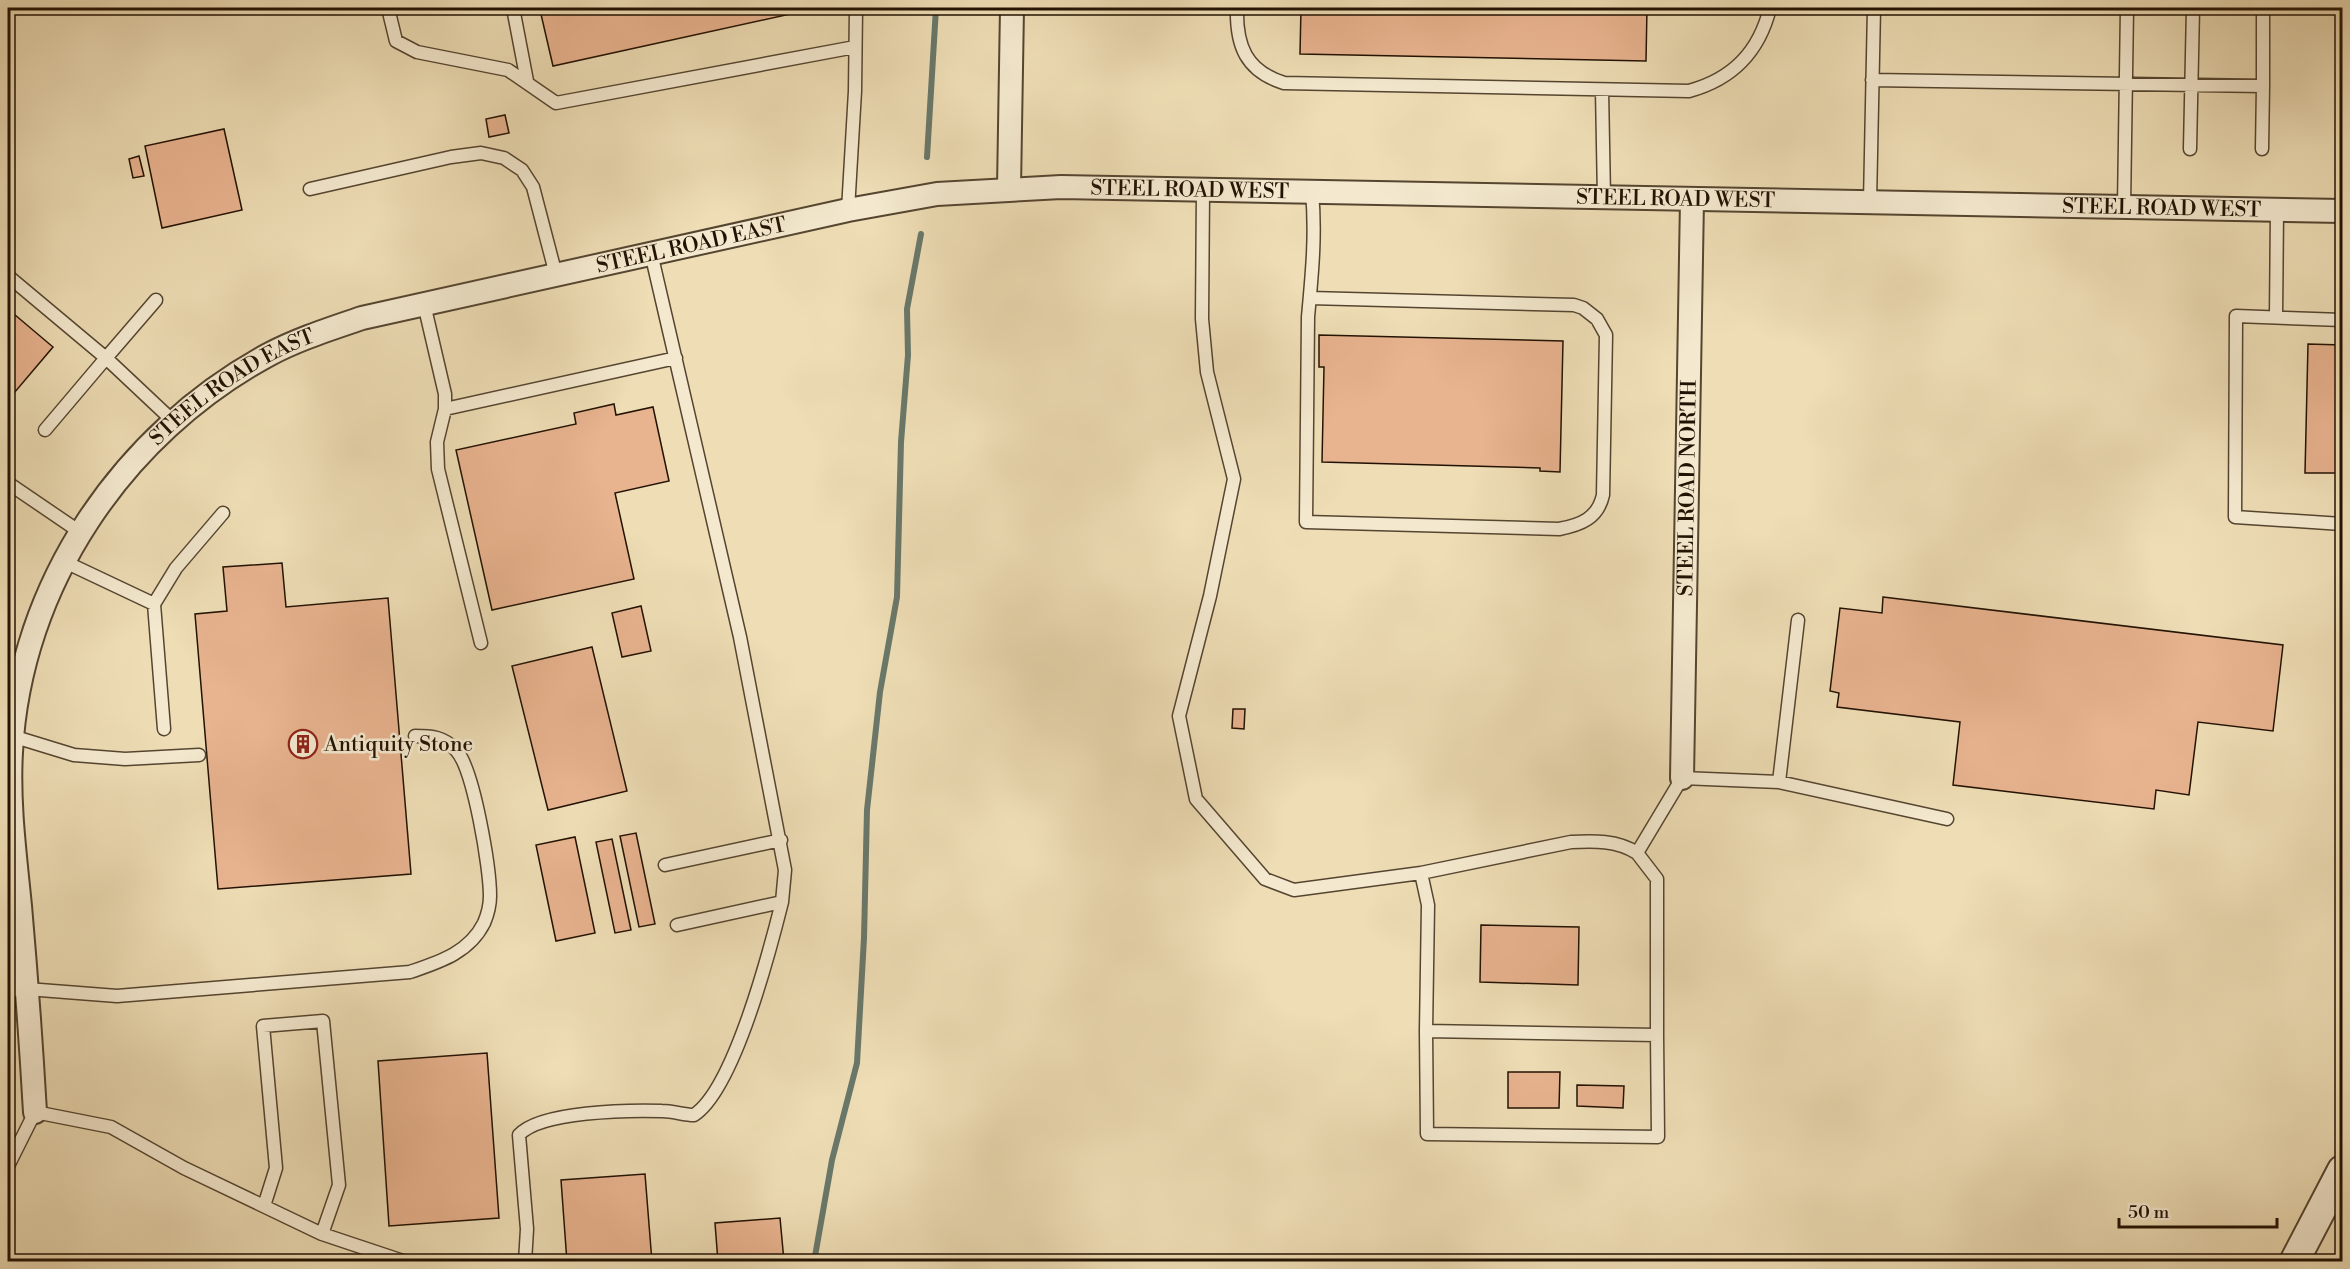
<svg xmlns="http://www.w3.org/2000/svg" width="2350" height="1269" viewBox="0 0 2350 1269" font-family="'Libre Bodoni',serif">
  <rect width="100%" height="100%" fill="#eeddb5"/>
  <filter id="stains"><feTurbulence type="fractalNoise" baseFrequency=".00333" numOctaves="4"/><feColorMatrix values="0 0 0 0 .2 0 0 0 0 .09 0 0 0 0 .02 0 0 0 .5 -.17"/></filter>
  <radialGradient id="worn" r=".72"><stop offset=".6" stop-color="#630" stop-opacity="0"/><stop offset="1" stop-color="#630" stop-opacity=".3"/></radialGradient>
  <g fill="none" stroke-linecap="round" stroke-linejoin="round">
    <path stroke="#69786a" stroke-width="6" d="M927,157L936,8
      M814,1262L832,1160L857,1063L864,938L867,810L880,692L897,597L901,442L908,355L907,309L921,234"/>
  </g>
  <path fill="#e8b38f" stroke="#221203" stroke-width="1.5" d="M550,8H803L804,11L553,66L540,10Z
    M1301,8H1647L1646,61L1300,54Z
    M1906,8H2085L2084,14Z
    M505,115L509,133L489,137L486,119Z
    M224,129L242,210L162,228L145,146Z
    M139,156L144,176L133,178L129,159Z
    M8,309L53,347L9,399L8,398Z
    M1319,335L1563,341L1560,472L1540,471V468L1322,462L1324,367H1319Z
    M2308,344L2342,345V473H2305Z
    M614,404L616,415L653,407L669,481L615,493L634,579L492,610L456,450L576,424L574,413Z
    M282,563L286,607L388,598L411,874L218,889L195,614L227,611L223,567Z
    M1883,597L2283,645L2273,731L2198,722L2189,795L2156,790L2154,809L1953,785L1960,722L1837,707L1839,693L1830,691L1840,608L1882,613Z
    M641,606L651,651L622,657L612,613Z
    M592,647L627,791L548,810L512,666Z
    M1233,709H1245L1244,729L1232,728Z
    M636,833L655,924L639,927L620,836Z
    M575,837L595,933L556,941L536,845Z
    M612,839L631,930L615,933L596,842Z
    M1481,925L1579,927L1578,985L1480,982Z
    M487,1053L499,1218L389,1226L378,1061Z
    M1508,1072H1560L1559,1108H1508Z
    M1577,1085L1624,1086L1623,1108L1577,1106Z
    M645,1174L652,1262H567L561,1180Z
    M780,1218L784,1261L718,1262L715,1223Z"/>
  <g fill="none" stroke-linecap="round" stroke-linejoin="round">
    <g stroke="#554530" stroke-width="15">
      <path id="service" d="M388,8L396,41L417,52L508,70L556,103L855,47
        M513,8L527,81
        M1237,8C1236,46 1246,71 1284,83L1689,91C1733,79 1759,52 1770,8
        M1872,80L2263,86L2262,149
        M2263,86V8
        M1602,90L1604,198
        M2190,149L2193,8
        M310,189L451,157L481,153L504,158L522,170L533,187L556,275
        M1203,190L1202,319L1207,372L1234,479L1210,596L1179,716L1196,799L1265,879L1294,890L1421,873
        M1870,202L1874,8
        M2124,206L2127,8
        M848,210L855,91L856,8
        M651,253L740,637L785,870L782,902L677,925
        M8,276L106,358L156,300
        M1310,298L1574,305L1583,308L1597,319L1606,335L1603,495C1598,518 1581,525 1559,529L1306,522L1308,317C1312,274 1316,234 1312,192
        M424,304L445,394V409L676,358
        M2276,317L2277,210
        M2342,320L2236,316L2235,517L2342,524
        M445,409L437,442L438,469L481,643
        M45,430L106,358L173,421
        M8,483L80,532
        M63,561L154,604L176,568L223,513
        M154,604L164,729
        M12,736L74,755L125,759L199,755
        M1779,782L1947,819
        M1637,853C1617,840 1594,841 1571,842L1421,873L1428,905L1426,1031L1657,1035V879L1637,853L1682,778L1779,782L1798,620
        M665,865L781,840
        M8,990L27,989L117,996L410,972C439,962 469,953 484,923C487,916 490,904 490,896C490,869 474,769 456,750C444,737 432,736 415,736
        M1426,1031L1427,1134L1658,1137L1657,1035
        M8,1166L35,1112L111,1127L184,1168L322,1234L339,1185L323,1021L263,1026L276,1168L264,1206
        M322,1234L406,1262
        M525,1262L527,1229L519,1135C540,1111 630,1110 662,1111C673,1111 684,1115 694,1115C734,1089 770,950 782,902"/>
    </g>
    <g stroke="#554530" stroke-width="26">
      <g id="minor">
        <path d="M1009,188L1012,8"/>
        <path id="s1" d="M1682,778L1692,200"/>
        <path id="s2" d="M35,1112C31,1043 26,974 20,906C15,855 8,803 11,752C20,584 123,434 268,355C298,339 330,329 362,318L848,210L937,194L1061,187L2342,211"/>
      </g>
    </g>
    <g stroke="#554530" stroke-width="32">
      <path id="tertiary" d="M2294,1262L2342,1170"/>
    </g>
    <use href="#service" stroke="#f4e9cf" stroke-width="12"/>
    <use href="#minor" stroke="#f4e9cf" stroke-width="22"/>
    <use href="#tertiary" stroke="#f4e9cf" stroke-width="28"/>
  </g>
  <defs>
    <g id="building-ring" transform="scale(1.5)"><circle r="9.5" fill="#f4e9cf" stroke="#8f2418" stroke-width="1.5"/><path d="M-4-6H4V6H1V3H-1V6H-4ZM-2.5-4.3h1.7v1.8h-1.7ZM.8-4.3h1.7v1.8H.8ZM-2.5-1h1.7V.8h-1.7ZM.8-1h1.7V.8H.8Z" fill="#8f2418"/></g>
  </defs>
  <g fill-rule="evenodd">
    <use href="#building-ring" x="303" y="744"/>
  </g>
  <g text-anchor="middle" stroke-width="5" stroke-linejoin="round" paint-order="stroke">
    <g font-size="21" fill="#221203" stroke="#f4e9cf">
      <text dy="7" stroke="none"><textPath href="#s2" startOffset="1797">STEEL ROAD WEST</textPath></text>
      <text dy="7" stroke="none"><textPath href="#s2" startOffset="2283">STEEL ROAD WEST</textPath></text>
      <text dy="7" stroke="none"><textPath href="#s2" startOffset="2769">STEEL ROAD WEST</textPath></text>
      <text dy="7" stroke="none"><textPath href="#s2" startOffset="1293">STEEL ROAD EAST</textPath></text>
      <text dy="7" stroke="none"><textPath href="#s2" startOffset="807">STEEL ROAD EAST</textPath></text>
      <text dy="7" stroke="none"><textPath href="#s1" startOffset="290">STEEL ROAD NORTH</textPath></text>
    </g>
    <g font-size="21" fill="#221203" stroke="#f4e9cf" text-anchor="start">
      <text x="324" y="751">Antiquity Stone</text>
    </g>
  </g>
  <rect width="2350" height="1269" fill="none" stroke="#eeddb5" stroke-width="30"/>
  <rect x="9" y="9" width="2332" height="1251" fill="none" stroke="#221203" stroke-width="3"/>
  <rect x="15" y="15" width="2320" height="1239" fill="none" stroke="#221203" stroke-width="1.5"/>
  <path d="M2119 1218v9h158v-9" fill="none" stroke="#221203" stroke-width="3"/>
  <text x="2128" y="1218" font-size="18" fill="#221203" stroke="#f4e9cf" stroke-width="4.5" paint-order="stroke">50 m</text>
  <rect width="100%" height="100%" filter="url(#stains)"/>
  <rect width="100%" height="100%" fill="url(#worn)"/>
</svg>
